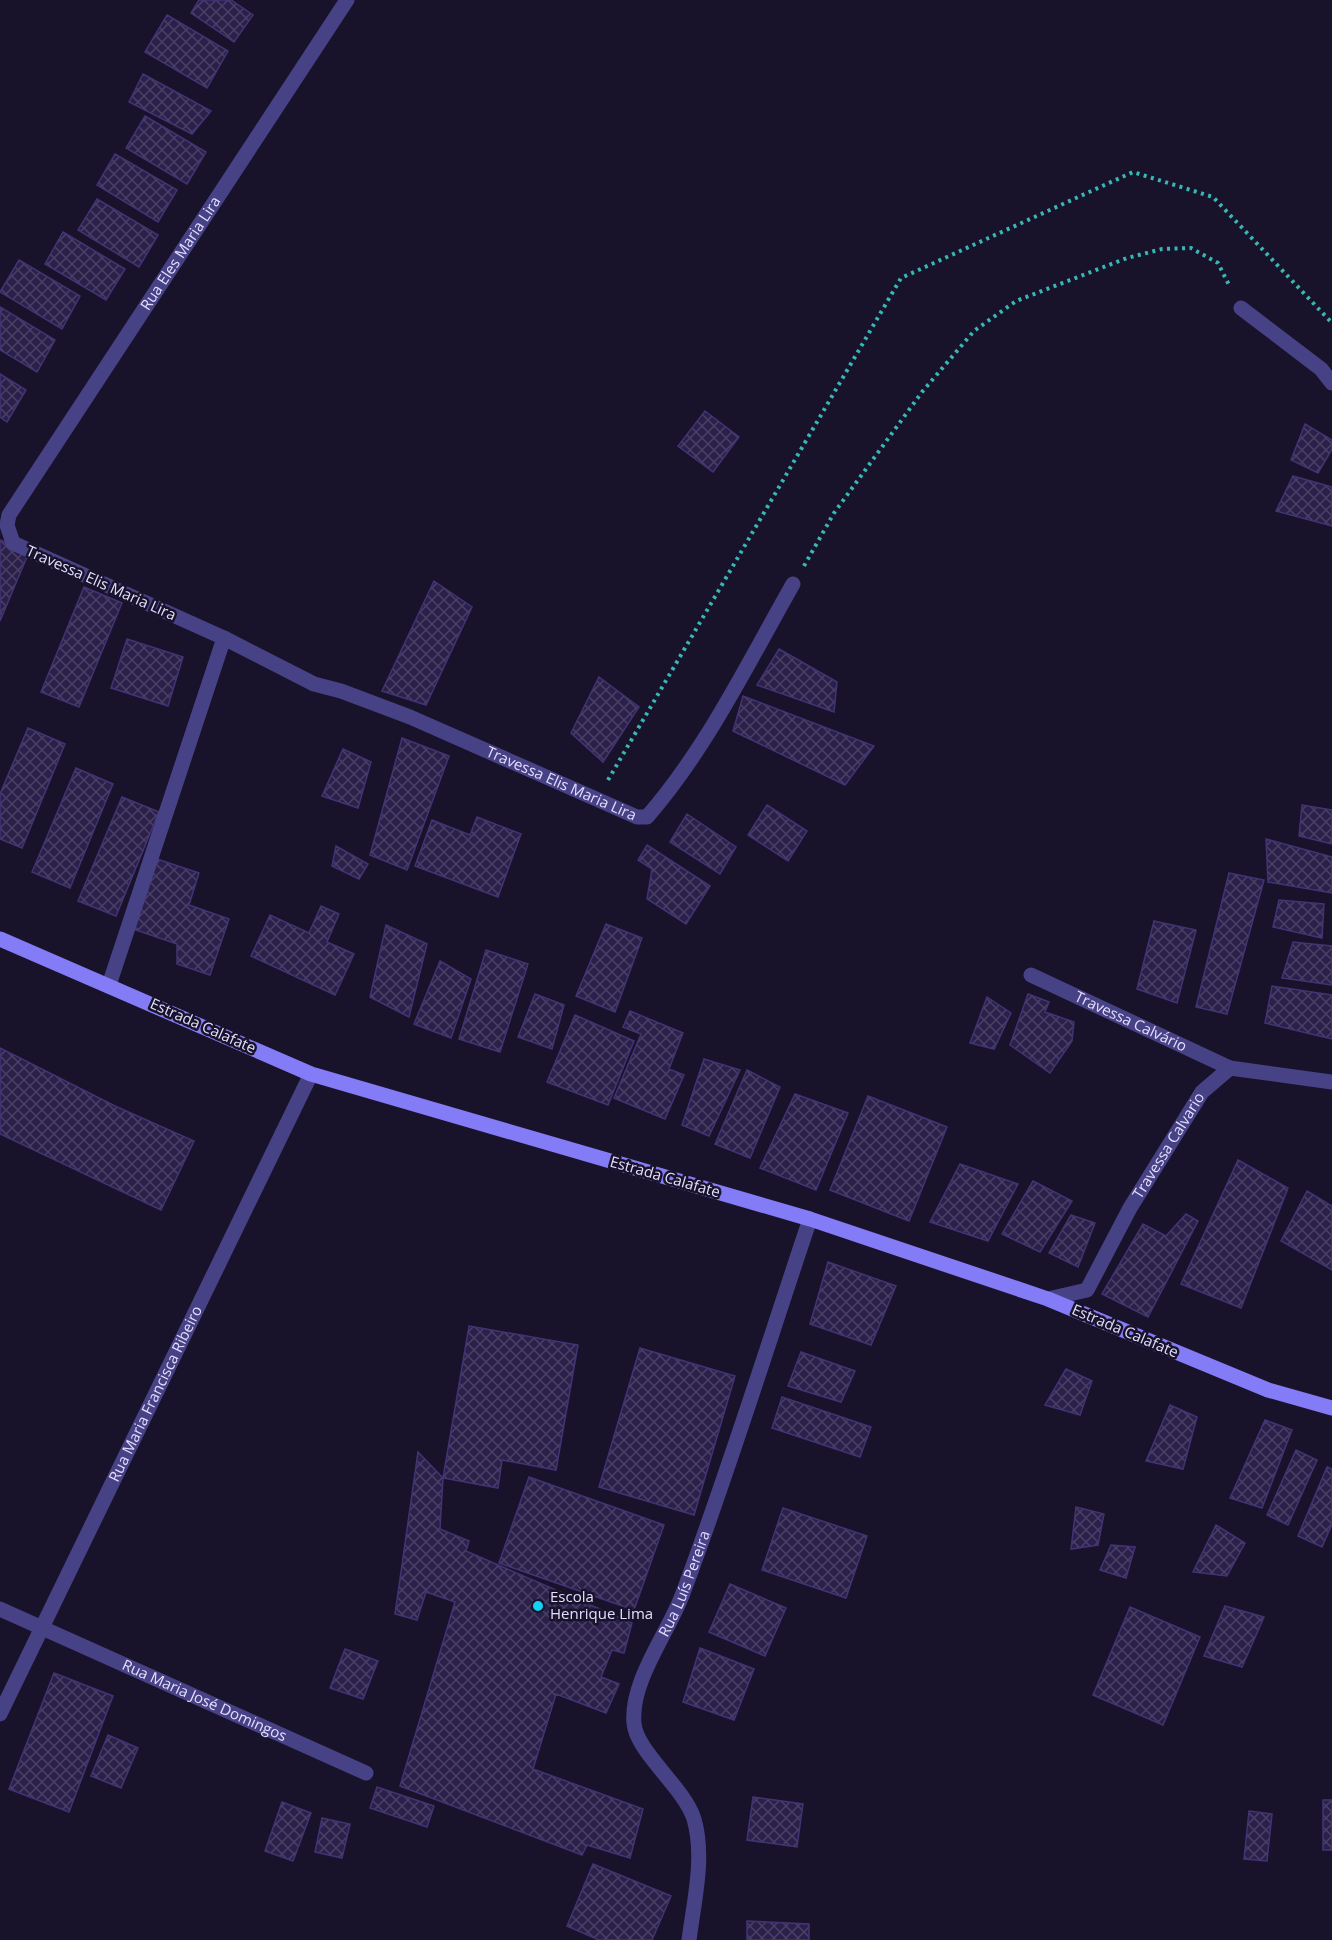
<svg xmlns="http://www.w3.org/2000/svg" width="1332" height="1940" viewBox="0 0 1332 1940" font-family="'Open Sans',sans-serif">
  <defs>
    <pattern id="building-cross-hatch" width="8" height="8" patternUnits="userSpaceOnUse" patternTransform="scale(1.5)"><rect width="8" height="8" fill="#2b204a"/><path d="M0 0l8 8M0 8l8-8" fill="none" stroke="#4a4065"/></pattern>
  </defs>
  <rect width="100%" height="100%" fill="#18132a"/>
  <path fill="url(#building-cross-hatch)" stroke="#433375" stroke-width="1.5" d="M199,0H231L253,15L234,42L191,13Z
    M167,15L228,51L207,88L145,52Z
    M143,74L211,111L192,134L129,102Z
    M145,116L206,152L187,184L126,148Z
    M115,154L177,190L158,222L97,185Z
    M97,199L158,235L139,267L78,230Z
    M63,232L125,269L106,300L45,264Z
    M19,260L80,296L62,329L0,292Z
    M0,307L55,340L37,372L0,350Z
    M0,374L26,390L7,422L0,417Z
    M705,411L739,437L713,472L678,446Z
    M1305,424L1332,440V449L1318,473L1291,460Z
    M1293,476L1332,487V526L1276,511Z
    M0,540L29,552L0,621Z
    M434,581L472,607L426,705L382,691Z
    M84,587L122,603L79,707L41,692Z
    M127,639L183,657L168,706L111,688Z
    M779,649L837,682L834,712L757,685Z
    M599,677L639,707L603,762L571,733Z
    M743,696L874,746L845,785L733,731Z
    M28,728L65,744L22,848L0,839V794Z
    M402,738L449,756L407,870L370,855Z
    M343,749L371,762L358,808L322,796Z
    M76,768L113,784L70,888L32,872Z
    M122,797L159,812L116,916L78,901Z
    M767,805L807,831L788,861L748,835Z
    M1302,805L1332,810V844L1299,836Z
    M687,814L736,847L720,874L670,842Z
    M477,817L521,834L498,897L415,866L432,820L470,835Z
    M1266,839L1332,857V893L1268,882Z
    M647,845L710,886L686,924L647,899L652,869L638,860Z
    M336,846L368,864L359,879L332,866Z
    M157,859L199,873L189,905L229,919L210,975L177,964V944L133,929Z
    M1229,873L1264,880L1227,1014L1196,1007Z
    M1279,900L1324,904L1322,938L1273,927Z
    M321,906L339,914L327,942L354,954L335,995L251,956L270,915L309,933Z
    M1154,921L1196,930L1177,1003L1137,989Z
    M606,924L642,938L615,1012L576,996Z
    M386,925L427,944L409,1017L370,997Z
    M1293,942L1332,946V985L1282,978Z
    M486,950L528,964L500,1052L459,1039Z
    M440,961L471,979L451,1038L414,1024Z
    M1272,986L1332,995V1039L1265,1023Z
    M535,994L564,1005L552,1049L518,1037Z
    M1028,994L1049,1002L1045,1012L1074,1022L1072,1041L1050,1073L1010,1045Z
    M987,997L1011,1013L994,1049L970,1043Z
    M630,1011L683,1033L669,1069L684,1075L665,1119L614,1098L641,1034L623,1027Z
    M575,1015L634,1041L608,1105L547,1082Z
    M0,1048L115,1106L194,1141L161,1210L0,1134Z
    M704,1059L740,1070L709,1136L682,1125Z
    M747,1070L780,1087L750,1158L715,1144Z
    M795,1094L848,1113L816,1190L760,1168Z
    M868,1096L947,1127L909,1221L830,1190Z
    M1238,1160L1288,1188L1241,1308L1181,1284Z
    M960,1164L1018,1184L988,1241L930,1222Z
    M1033,1181L1072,1201L1040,1252L1002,1234Z
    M1307,1191L1332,1206V1270L1281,1241Z
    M1186,1214L1198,1221L1148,1317L1102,1294L1143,1224L1166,1236Z
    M1071,1215L1095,1223L1078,1267L1049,1253Z
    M828,1262L896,1286L871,1345L810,1324Z
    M469,1326L578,1345L556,1470L502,1460L498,1488L443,1478Z
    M640,1348L735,1376L694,1515L599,1487Z
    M801,1352L855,1371L841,1402L788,1386Z
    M1066,1369L1092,1381L1080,1415L1045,1405Z
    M782,1397L871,1427L860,1457L772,1428Z
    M1170,1405L1197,1417L1183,1469L1146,1461Z
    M1265,1420L1292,1430L1262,1508L1230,1498Z
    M1296,1450L1317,1460L1288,1525L1267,1515Z
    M418,1452L443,1478L440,1529L469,1541L466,1551L632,1623L624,1653L612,1650L601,1677L619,1684L606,1713L556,1694L533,1769L643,1809L630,1858L587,1845L582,1855L400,1786L455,1602L426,1592L417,1620L395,1614Z
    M1327,1467L1332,1469V1524L1322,1547L1298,1536Z
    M529,1477L664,1525L634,1610L499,1563Z
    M1076,1507L1104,1514L1098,1545L1071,1549Z
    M783,1508L867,1536L846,1598L762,1570Z
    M1216,1525L1245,1543L1227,1576L1193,1572Z
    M1111,1545L1135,1547L1126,1578L1100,1570Z
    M730,1584L786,1608L765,1656L709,1632Z
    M1225,1606L1264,1617L1242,1667L1204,1656Z
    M1130,1607L1200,1637L1163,1725L1093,1695Z
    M700,1648L754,1669L734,1720L683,1702Z
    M345,1649L378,1661L363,1699L330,1688Z
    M54,1673L113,1696L69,1812L9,1789Z
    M108,1735L138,1748L121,1788L91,1776Z
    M377,1787L434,1806L427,1827L370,1808Z
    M753,1797L803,1804L797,1847L747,1840Z
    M1323,1800H1332V1850H1323Z
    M282,1802L311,1813L293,1861L265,1851Z
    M1249,1811L1272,1814L1267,1861L1244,1859Z
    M322,1818L350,1824L342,1858L315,1852Z
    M593,1864L671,1896L652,1940H599L567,1926Z
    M747,1921L809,1924V1940H747Z"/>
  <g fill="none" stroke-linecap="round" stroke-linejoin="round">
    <path stroke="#38b7b5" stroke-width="4" stroke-dasharray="3 4.5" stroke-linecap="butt" d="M804,566L834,513L922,392L974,331L1016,301L1127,258L1162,249L1191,248L1218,263L1230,287
      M608,780L901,278L1133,172L1213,197L1332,323"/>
    <g stroke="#474186" stroke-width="15">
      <path d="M1241,308L1321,369L1332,383"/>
      <path id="s1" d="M224,638L314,684L341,691L410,717L637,817H647C707,748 748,663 793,584"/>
      <path id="s2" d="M1031,975L1230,1068"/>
      <path id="s3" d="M109,985L224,638L13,543L7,525L9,515L347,0"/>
      <path id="s4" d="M1048,1299L1087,1290L1130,1208L1202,1092L1230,1068L1332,1082"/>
      <path id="s5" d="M0,1609L366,1773"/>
      <path id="s6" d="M0,1714L311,1074"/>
      <path id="s7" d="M689,1940C694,1901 705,1857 694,1819C684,1787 636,1752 634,1723C630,1681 669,1632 683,1593C729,1470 768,1344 810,1219"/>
    </g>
    <path stroke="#847bf7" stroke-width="15" d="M0,939L311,1074L810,1219L1048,1299L1268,1390L1332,1408"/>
  </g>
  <circle fill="#15d1f2" stroke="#18132a" stroke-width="2" cx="538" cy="1606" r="6"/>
  <g text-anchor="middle" stroke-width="5" stroke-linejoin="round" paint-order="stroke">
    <g font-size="15" fill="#e3defd" stroke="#18132a">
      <text dy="5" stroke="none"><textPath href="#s3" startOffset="939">Rua Eles Maria Lira</textPath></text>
      <text transform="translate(101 583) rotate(24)" y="5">Travessa Elis Maria Lira</text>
      <text dy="5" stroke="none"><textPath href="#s1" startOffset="368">Travessa Elis Maria Lira</textPath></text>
      <text dy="5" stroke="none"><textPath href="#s2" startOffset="110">Travessa Calvário</textPath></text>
      <text transform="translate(203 1026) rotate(24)" y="5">Estrada Calafate</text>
      <text dy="5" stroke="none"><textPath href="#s4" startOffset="206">Travessa Calvario</textPath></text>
      <text transform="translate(665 1177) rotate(16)" y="5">Estrada Calafate</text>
      <text transform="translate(1125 1331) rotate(23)" y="5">Estrada Calafate</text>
      <text dy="5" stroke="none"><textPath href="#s6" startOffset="356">Rua Maria Francisca Ribeiro</textPath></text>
      <text dy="5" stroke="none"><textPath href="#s7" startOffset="386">Rua Luís Pereira</textPath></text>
      <text dy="5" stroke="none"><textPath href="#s5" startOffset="224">Rua Maria José Domingos</textPath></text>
    </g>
    <g font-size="15" fill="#e3defd" stroke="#18132a" text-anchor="start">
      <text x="550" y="1602">Escola<tspan x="550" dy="17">Henrique Lima</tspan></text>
    </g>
  </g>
</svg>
